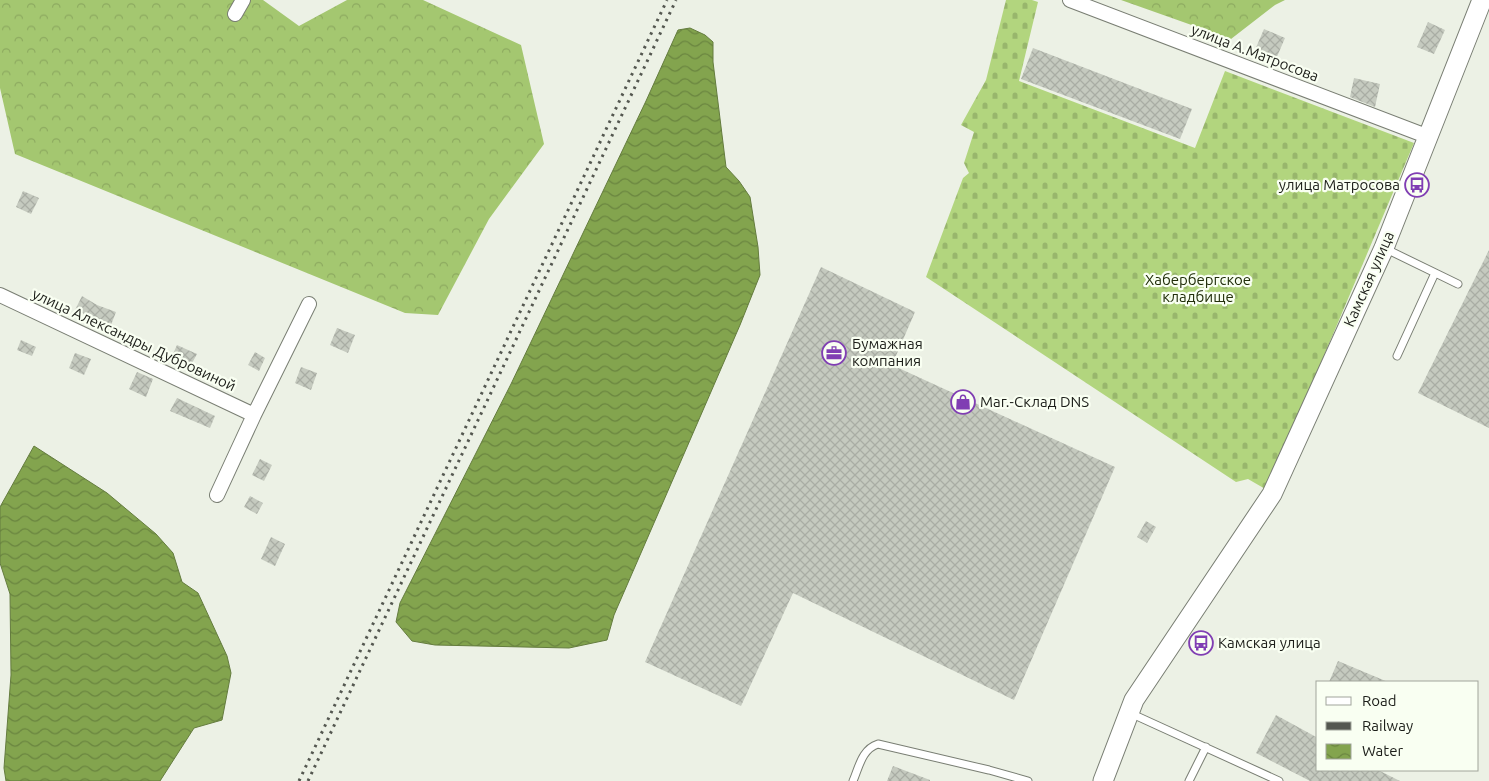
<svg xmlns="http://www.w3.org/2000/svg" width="1489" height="781" viewBox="0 0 1489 781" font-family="Ubuntu,sans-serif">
  <defs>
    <pattern id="forest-crowns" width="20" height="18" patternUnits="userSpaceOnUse" patternTransform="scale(1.25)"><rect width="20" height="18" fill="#a4c770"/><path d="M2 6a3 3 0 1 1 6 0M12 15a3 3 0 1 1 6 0" fill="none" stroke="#8daa60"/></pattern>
    <pattern id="cemetery-stones" width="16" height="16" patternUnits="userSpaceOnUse" patternTransform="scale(1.25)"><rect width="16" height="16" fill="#b2d57e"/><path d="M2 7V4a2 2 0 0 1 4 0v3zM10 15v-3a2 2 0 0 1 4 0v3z" fill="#98b66c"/></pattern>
    <pattern id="water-waves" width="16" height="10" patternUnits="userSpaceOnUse" patternTransform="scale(1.25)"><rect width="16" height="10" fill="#83a44e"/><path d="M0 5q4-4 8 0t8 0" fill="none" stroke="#6a8540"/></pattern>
    <pattern id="building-cross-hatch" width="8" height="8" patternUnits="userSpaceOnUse" patternTransform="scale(1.25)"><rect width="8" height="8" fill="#c5cabf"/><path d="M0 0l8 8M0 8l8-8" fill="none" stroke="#a9ada4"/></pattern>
  </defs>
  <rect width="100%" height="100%" fill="#ecf1e5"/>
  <path fill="url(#forest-crowns)" d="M0,0H263L299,26L347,0H423L521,45L544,144L489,219L438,315L405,313L15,154L0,88Z
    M1121,0H1285L1275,5L1231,39Z"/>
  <path fill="url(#cemetery-stones)" d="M1006,0H1032L1038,2L1019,81L1195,148L1225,71L1414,143L1267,490L1248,479L1236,482L926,277L963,178L969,173L964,163L974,132L961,125L986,80Z"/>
  <path fill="url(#water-waves)" stroke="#647c3e" d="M690,28L705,35L713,42V62L726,167L739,181L750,197L758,247L760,275L740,325L614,615L607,640L569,648L435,645L412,641L396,622L400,603L511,384L646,101L678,30Z
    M34,446L107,493L156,534L173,553L182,582L198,593L227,656L231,673L222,720L194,728L160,781H6L4,768L11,675L10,594L0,563V507Z"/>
  <path fill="url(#building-cross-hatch)" d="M1428,22L1445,30L1434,54L1417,47Z
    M1264,29L1285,38L1273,66L1252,57Z
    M1033,48L1192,109L1180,139L1021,79Z
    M1354,78L1380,84L1375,107L1350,97Z
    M23,191L39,198L31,214L16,207Z
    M1489,250V428L1418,393Z
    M821,267L915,312L892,365L1115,467L1014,700L793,593L741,706L645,662Z
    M82,296L97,305L116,312L111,325L75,310Z
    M337,328L355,335L348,353L330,345Z
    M21,340L36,347L32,356L17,350Z
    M177,345L197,354L191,365L172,356Z
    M255,352L265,358L259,371L248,365Z
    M75,353L91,359L84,375L69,368Z
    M301,367L317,373L311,390L295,383Z
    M137,372L153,379L146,397L129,389Z
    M177,398L215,416L210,428L170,411Z
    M260,459L272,465L264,481L252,475Z
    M250,496L263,503L257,514L244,507Z
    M1146,521L1156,527L1147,543L1137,537Z
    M271,537L285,544L275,566L261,559Z
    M1338,661L1388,682H1329Z
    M1276,715L1318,738V770H1378L1400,781H1310L1256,753Z
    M893,766L930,780V781H887Z"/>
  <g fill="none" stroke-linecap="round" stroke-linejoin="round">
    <g stroke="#797e73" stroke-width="9">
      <path id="service" d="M1384,248L1458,284
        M1397,356L1435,273
        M1130,713L1279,781
        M853,781C859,767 862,749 878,744L989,770L1028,781
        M1189,781L1206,747"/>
    </g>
    <g stroke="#797e73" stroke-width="16">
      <path id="minor" d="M1070,0L1429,137
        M235,14L243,0
        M0,295L254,415
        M217,495L254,415L309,304"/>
    </g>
    <g stroke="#797e73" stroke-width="21">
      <path id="secondary" d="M1103,781L1134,700L1272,494L1384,248L1482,0"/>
    </g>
    <use href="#service" stroke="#fff" stroke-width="7"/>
    <use href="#minor" stroke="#fff" stroke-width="14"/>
    <use href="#secondary" stroke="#fff" stroke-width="19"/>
    <path stroke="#545750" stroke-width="3" stroke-dasharray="2.5 5" stroke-linecap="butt" d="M299,781L667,0
      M308,781L676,0"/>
  </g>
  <defs>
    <g id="bus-ring" transform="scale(1.25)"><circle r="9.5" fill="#f9fff2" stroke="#803eb3" stroke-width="1.5"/><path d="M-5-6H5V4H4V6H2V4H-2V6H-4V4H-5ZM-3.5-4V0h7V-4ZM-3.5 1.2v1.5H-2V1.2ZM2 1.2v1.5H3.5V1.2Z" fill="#803eb3"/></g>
    <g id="office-ring" transform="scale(1.25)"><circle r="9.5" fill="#f9fff2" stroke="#803eb3" stroke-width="1.5"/><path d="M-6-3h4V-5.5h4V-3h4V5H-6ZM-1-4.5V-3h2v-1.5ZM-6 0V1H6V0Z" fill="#803eb3"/></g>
    <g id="shop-ring" transform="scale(1.25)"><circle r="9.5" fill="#f9fff2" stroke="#803eb3" stroke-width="1.5"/><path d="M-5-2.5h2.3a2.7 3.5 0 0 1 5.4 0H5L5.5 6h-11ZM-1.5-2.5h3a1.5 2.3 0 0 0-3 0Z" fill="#803eb3"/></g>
  </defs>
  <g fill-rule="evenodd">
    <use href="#bus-ring" x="1417" y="185"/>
    <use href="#office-ring" x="834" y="353"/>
    <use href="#shop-ring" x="963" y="402"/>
    <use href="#bus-ring" x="1201" y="643"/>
  </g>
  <g text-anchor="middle" stroke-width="4.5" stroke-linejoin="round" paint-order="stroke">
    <g font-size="15" fill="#1c1e19" stroke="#f9fff2">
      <text transform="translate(1255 53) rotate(21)" y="5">улица А.Матросова</text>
      <text transform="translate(1369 279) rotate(-66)" y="5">Камская улица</text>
      <text transform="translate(134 340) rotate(25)" y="5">улица Александры Дубровиной</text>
    </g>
    <g font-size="15" fill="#1c1e19" stroke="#f9fff2" text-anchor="start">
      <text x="1400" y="190" text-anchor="end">улица Матросова</text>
      <text x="852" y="349">Бумажная<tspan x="852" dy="17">компания</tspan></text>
      <text x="980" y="407">Маг.-Склад DNS</text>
      <text x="1218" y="648">Камская улица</text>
    </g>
    <g font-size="15" fill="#212e0a" stroke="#f9fff2">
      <text x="1198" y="285">Хабербергское<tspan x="1198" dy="17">кладбище</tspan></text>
    </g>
  </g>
  <rect x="1316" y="681" width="162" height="90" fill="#f9fff2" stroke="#a1a59b"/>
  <rect x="1326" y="697" width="25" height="8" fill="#ffffff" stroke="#a1a59b"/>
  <text x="1362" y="706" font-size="15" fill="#1c1e19">Road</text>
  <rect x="1326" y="722" width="25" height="8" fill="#545750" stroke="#a1a59b"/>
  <text x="1362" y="731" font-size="15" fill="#1c1e19">Railway</text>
  <rect x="1326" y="744" width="25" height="15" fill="url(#water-waves)" stroke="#a1a59b"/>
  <text x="1362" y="756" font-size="15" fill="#1c1e19">Water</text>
</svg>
